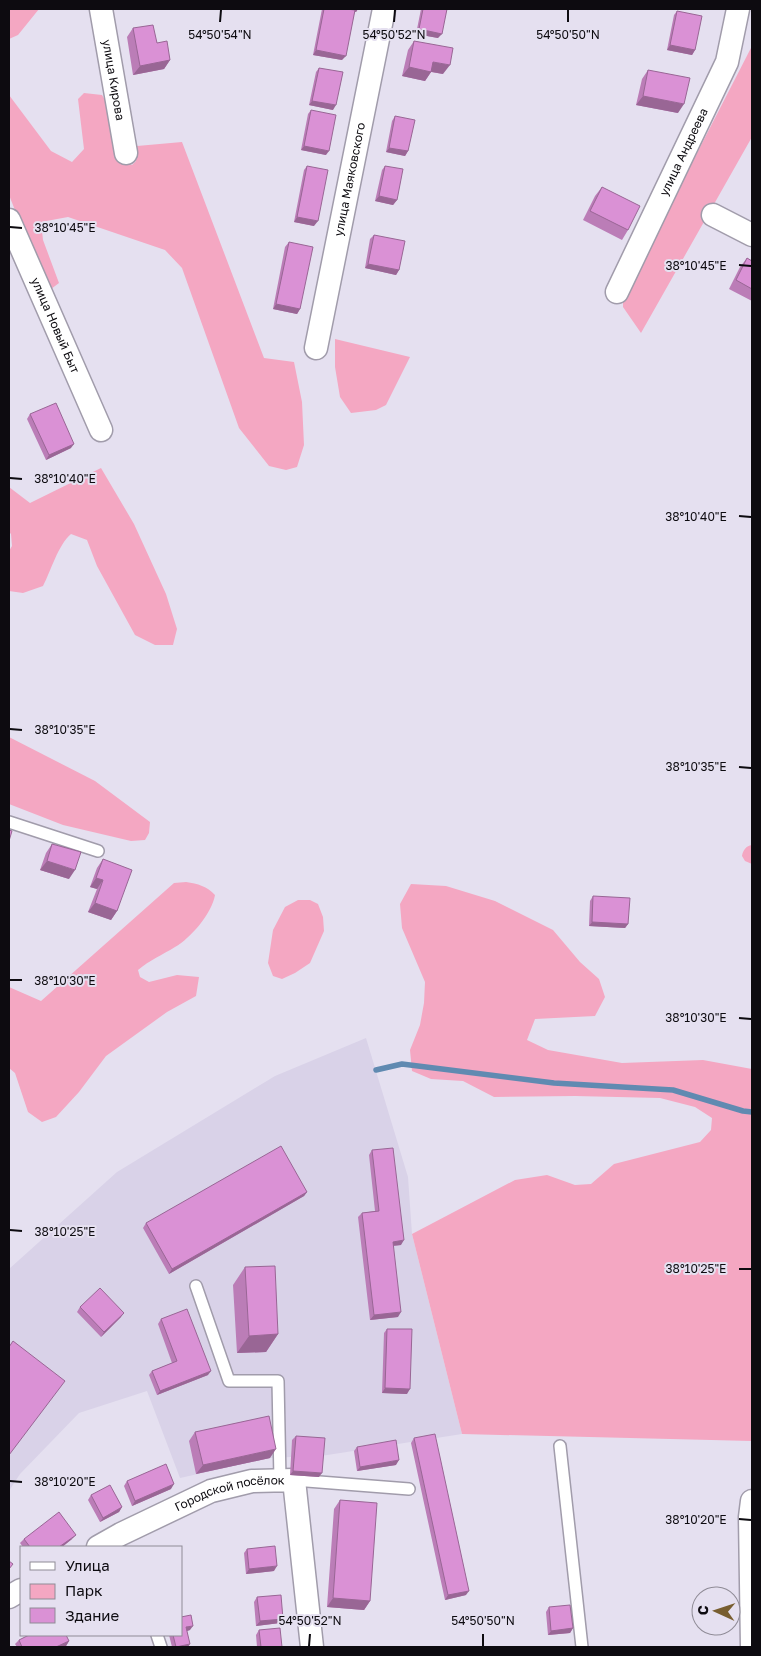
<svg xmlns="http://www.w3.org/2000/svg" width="761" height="1656" viewBox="0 0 761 1656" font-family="'Golos Text',sans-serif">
  <rect width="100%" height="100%" fill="#e5e0f0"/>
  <path fill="#d9d2e8" d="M366,1038L408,1177L412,1234L462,1434L321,1456L292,1441L291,1457L270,1458L180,1478L147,1391L79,1413L20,1474L9,1491V1269L117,1172L275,1076Z"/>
  <path fill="#f4a7c2" d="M9,9H39L18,35L9,39Z
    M752,46V137L641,333L623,307V297Z
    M84,93L102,95L110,109L121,161L132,165L136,161L137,146L182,142L264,358L294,362L302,402L304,445L297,467L286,470L269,466L239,428L182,268L165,250L68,217L41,222L43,240L59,283L51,289L43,281L9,195V95L51,151L72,162L84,149L78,99Z
    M335,339L410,357L386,405L376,410L351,413L340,397L335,367Z
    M101,468L134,524L166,594L177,629L173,645H155L135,635L97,566L87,540L71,534C58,545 51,571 43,586L23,593L9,591V551L12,546L11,534L9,532V487L30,503Z
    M9,737L95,781L150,822L149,833L145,840L131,841L63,825L9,804Z
    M752,845V864L745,861L742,856C743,850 746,846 752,845Z
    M186,882C198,884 207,886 215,895C212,913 191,938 175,947C162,955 150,960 138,970L140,977L149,982L177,975L199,977L196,996L167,1012L106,1056L79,1092L56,1117L42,1122L28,1112L15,1073L9,1068V987L41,1001L174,883Z
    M411,884L446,886L495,901L553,930L580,962L599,979L605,997L595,1016L535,1019L527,1040L548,1050L622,1063L703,1060L752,1069V1441L462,1434L412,1234L515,1180L547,1175L575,1185L591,1184L614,1164L700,1142L711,1130L712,1118L695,1107L660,1098L575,1096L494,1097L463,1081L431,1079L412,1071L410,1050L420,1025L424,1003L425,982L402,928L400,904Z
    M298,900H310L318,904L323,917L324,931L310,963L295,973L282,979L273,976L268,963L273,930L285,907Z"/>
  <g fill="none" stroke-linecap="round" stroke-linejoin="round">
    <path stroke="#608ab1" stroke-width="5.5" d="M376,1070L402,1064L554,1083L673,1090L743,1111L752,1112"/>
    <g stroke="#a19cab" stroke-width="14">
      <path id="service" d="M9,822L98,851
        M196,1286L229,1381H278L280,1480
        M560,1446L582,1647
        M294,1480L409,1489
        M157,1635L161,1647"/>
    </g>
    <g stroke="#a19cab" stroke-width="25">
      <g id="minor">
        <path id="s1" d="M101,9L126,153"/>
        <path d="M713,215L752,235"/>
        <path id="s2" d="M9,220L101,430"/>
        <path id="s3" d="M617,292L727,62L738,9"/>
        <path id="s4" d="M316,348L384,9"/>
        <path id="s5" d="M98,1547L121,1534L211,1491L252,1481L294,1480L312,1647"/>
        <path d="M9,1597L21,1590"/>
        <path d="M752,1647L750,1517L752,1501"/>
      </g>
    </g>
    <use href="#service" stroke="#fff" stroke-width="11"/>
    <use href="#minor" stroke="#fff" stroke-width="22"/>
  </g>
  <path fill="#bb7db7" d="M322,9H358L356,12L355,11L342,60L313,55Z
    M421,9H447L438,38L416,34Z
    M677,11L695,50L692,55L667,50L674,15Z
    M133,28L157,43L170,60L164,69L133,75L127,37Z
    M414,41L443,74L431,72L425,81L402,76L408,50Z
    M319,68L333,110L309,105L316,72Z
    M648,70L678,113L636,105L642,79Z
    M311,110L326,155L301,150L308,114Z
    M395,116L408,151L405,156L386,152L392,121Z
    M307,166L314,226L294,222L304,170Z
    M385,166L397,200L393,205L375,201L382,170Z
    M602,187L628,230L622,240L583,220L595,196Z
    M374,235L399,270L396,275L365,268L370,239Z
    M289,242L300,309L297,314L273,309L285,247Z
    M747,258L752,261V301L729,289L740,267Z
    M30,414L71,448L46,460L27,419Z
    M52,844L69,879L40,870L46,853Z
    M103,859L117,911L111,920L88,912L97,889L90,887L97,868Z
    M593,896L628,924L625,928L589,926L590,901Z
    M372,1150L401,1245L393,1246L398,1317L370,1320L358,1217L362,1213L375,1211L369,1155Z
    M307,1192L304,1196L169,1274L143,1228L146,1223Z
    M245,1267L278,1334L266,1352L237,1353L233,1285Z
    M80,1307L121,1317L101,1337L77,1312Z
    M161,1319L208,1375L157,1395L149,1375L152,1371L172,1363L158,1324Z
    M387,1329L407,1394L382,1393L384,1333Z
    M195,1432L270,1458L196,1474L189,1441Z
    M296,1436L319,1477L290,1475L292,1440Z
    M414,1438L466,1595L445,1600L411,1443Z
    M357,1447L396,1465L357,1471L354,1451Z
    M752,1453V1468H751V1454Z
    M127,1481L171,1489L132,1506L124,1486Z
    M91,1495L122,1507L119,1512L100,1522L88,1500Z
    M340,1500L370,1601L364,1610L327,1607L334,1509Z
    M24,1539H72L62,1547H23L20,1543Z
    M247,1549L274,1571L246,1574L244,1553Z
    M257,1597L280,1623L256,1626L254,1602Z
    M549,1607L573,1628L570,1633L548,1635L546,1612Z
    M181,1617L190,1630L187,1631L188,1647H172L169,1635H181Z
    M259,1630L282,1647H257L256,1635Z
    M19,1640L69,1641L66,1646L63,1647H17L15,1644Z"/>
  <path fill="#996695" d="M341,9H358L356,12Z
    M419,29L442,34L438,38L416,34Z
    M670,45L695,50L692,55L667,50Z
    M316,50L346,56L342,60L313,55Z
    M170,60L164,69L133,75L140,66Z
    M433,62L450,65L443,74L427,71Z
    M409,67L431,72L425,81L402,76Z
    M643,96L684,104L678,113L636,105Z
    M312,101L336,105L333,110L309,105Z
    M304,146L329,151L326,155L301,150Z
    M389,148L408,151L405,156L386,152Z
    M379,196L397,200L393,205L375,201Z
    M297,217L318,221L314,226L294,222Z
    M368,264L399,270L396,275L365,268Z
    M276,304L300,309L297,314L273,309Z
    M74,444L71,448L46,460L49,455Z
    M47,861L75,870L69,879L40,870Z
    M96,878L103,880L97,889L90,887Z
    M95,903L117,911L111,920L88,912Z
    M592,922L628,924L625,928L589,926Z
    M307,1192L304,1196L169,1274L172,1269Z
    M404,1240L401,1245L390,1246L393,1242Z
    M401,1312L398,1317L370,1320L374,1315Z
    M124,1313L121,1317L101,1337L104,1332Z
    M278,1334L266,1352L237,1353L249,1336Z
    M211,1371L208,1375L157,1395L160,1391Z
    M385,1388L410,1389L407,1394L382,1393Z
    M276,1449L270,1458L196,1474L203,1465Z
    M399,1460L396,1465L357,1471L360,1467Z
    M293,1471L322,1473L319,1477L290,1475Z
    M174,1484L171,1489L132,1506L135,1501Z
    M122,1507L119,1512L100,1522L103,1518Z
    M76,1535L72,1539L62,1547H59Z
    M277,1566L274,1571L246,1574L249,1569Z
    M469,1591L466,1595L445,1600L448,1595Z
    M333,1598L370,1601L364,1610L327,1607Z
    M283,1619L280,1623L256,1626L260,1621Z
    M193,1626L190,1630L183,1632L186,1627Z
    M573,1628L570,1633L548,1635L551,1631Z
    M69,1641L66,1646L63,1647H56Z
    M190,1644L188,1647H177Z"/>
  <path fill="#da91d5" stroke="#996695" d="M324,9H346L355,10L346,56L316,50Z
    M423,9H447L442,34L419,29Z
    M677,11L702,16L695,50L670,45Z
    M153,25L157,43L167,41L170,60L140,66L133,28Z
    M414,41L453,48L450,65L433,62L431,72L409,67Z
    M319,68L343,72L336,105L312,101Z
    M648,70L690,78L684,104L643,96Z
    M311,110L336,115L329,151L304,146Z
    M395,116L415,120L408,151L389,148Z
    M307,166L328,170L318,221L297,217Z
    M385,166L403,169L397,200L379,196Z
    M602,187L640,206L628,230L590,211Z
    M374,235L405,241L399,270L368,264Z
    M289,242L313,247L300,309L276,304Z
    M747,258L752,261V289L736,280Z
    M56,403L74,444L49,455L30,414Z
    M9,830L12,831L9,841Z
    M52,844L81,852L75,870L47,861Z
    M103,859L132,870L117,911L95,903L103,880L96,878Z
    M593,896L630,898L628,924L592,922Z
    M281,1146L307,1192L172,1269L146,1223Z
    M393,1148L404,1240L393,1242L401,1312L374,1315L362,1213L379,1211L372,1150Z
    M275,1266L278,1334L249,1336L245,1267Z
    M100,1288L124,1313L104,1332L80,1307Z
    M187,1309L211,1371L160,1391L152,1371L177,1361L161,1319Z
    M387,1329H412L410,1389L385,1388Z
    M13,1341L65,1381L9,1455V1347Z
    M269,1416L276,1449L203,1465L195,1432Z
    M435,1434L469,1591L448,1595L414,1438Z
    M296,1436L325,1438L322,1473L293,1471Z
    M396,1440L399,1460L360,1467L357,1447Z
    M166,1464L174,1484L135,1501L127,1481Z
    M110,1485L122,1507L103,1518L91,1495Z
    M340,1500L377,1503L370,1601L333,1598Z
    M59,1512L76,1535L59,1547H30L24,1539Z
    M275,1546L277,1566L249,1569L247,1549Z
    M9,1561L13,1564L9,1569Z
    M281,1595L283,1619L260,1621L257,1597Z
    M570,1605L573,1628L551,1631L549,1607Z
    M191,1615L193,1626L186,1627L190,1644L176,1647L173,1635H181V1617Z
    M280,1628L282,1647H261L259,1630Z
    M29,1635H66L69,1641L56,1647H22L19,1640Z"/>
  <path fill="none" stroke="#0d0b10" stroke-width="2" d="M220,22L221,10M394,22L395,10M568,22V10M10,227L22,228M739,265L751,266M10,478L22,479M739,516L751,517M10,729L22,730M739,767L751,768M10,980H22M739,1018L751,1019M10,1230L22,1231M739,1269H751M10,1481L22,1482M739,1519L751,1520M309,1646L310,1634M483,1646V1634"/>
  <g text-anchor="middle" stroke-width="4" stroke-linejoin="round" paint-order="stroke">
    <g font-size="12" fill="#0d0b10" stroke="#e5e0f0">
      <text dy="4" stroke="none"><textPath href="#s1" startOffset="72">улица Кирова</textPath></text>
      <text dy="4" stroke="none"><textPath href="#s3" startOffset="155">улица Андреева</textPath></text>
      <text dy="4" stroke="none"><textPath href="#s4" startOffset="172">улица Маяковского</textPath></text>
      <text dy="4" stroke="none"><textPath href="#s2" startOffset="115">улица Новый Быт</textPath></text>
      <text dy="4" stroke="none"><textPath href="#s5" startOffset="144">Городской посёлок</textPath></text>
    </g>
  </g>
  <g font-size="12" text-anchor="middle" fill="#0d0b10" stroke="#e5e0f0" stroke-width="4" stroke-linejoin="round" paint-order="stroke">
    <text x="220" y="39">54°50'54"N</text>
    <text x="394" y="39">54°50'52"N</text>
    <text x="568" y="39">54°50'50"N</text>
    <text x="65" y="232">38°10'45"E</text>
    <text x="696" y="270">38°10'45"E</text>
    <text x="65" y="483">38°10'40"E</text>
    <text x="696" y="521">38°10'40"E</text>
    <text x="65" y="734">38°10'35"E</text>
    <text x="696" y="771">38°10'35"E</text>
    <text x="65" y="985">38°10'30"E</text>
    <text x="696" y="1022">38°10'30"E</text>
    <text x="65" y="1236">38°10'25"E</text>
    <text x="696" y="1273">38°10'25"E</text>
    <text x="65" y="1486">38°10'20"E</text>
    <text x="696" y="1524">38°10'20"E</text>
    <text x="310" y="1625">54°50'52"N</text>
    <text x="483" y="1625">54°50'50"N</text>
  </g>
  <rect width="761" height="1656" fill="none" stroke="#0d0b10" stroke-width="20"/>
  <rect x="20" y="1546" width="162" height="90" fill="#e5e0f0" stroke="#8f8b96"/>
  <rect x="30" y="1562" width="25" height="8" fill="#ffffff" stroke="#8f8b96"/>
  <text x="65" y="1571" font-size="15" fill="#0d0b10">Улица</text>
  <rect x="30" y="1584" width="25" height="15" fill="#f4a7c2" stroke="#8f8b96"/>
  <text x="65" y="1596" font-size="15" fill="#0d0b10">Парк</text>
  <rect x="30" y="1608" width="25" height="15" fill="#da91d5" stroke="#8f8b96"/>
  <text x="65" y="1621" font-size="15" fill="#0d0b10">Здание</text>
  <g transform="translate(716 1611) rotate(273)"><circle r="24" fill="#e5e0f0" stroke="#8f8b96"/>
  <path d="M0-4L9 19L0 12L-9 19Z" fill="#785e30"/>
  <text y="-8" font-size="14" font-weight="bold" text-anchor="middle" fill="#0d0b10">С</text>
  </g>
</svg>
